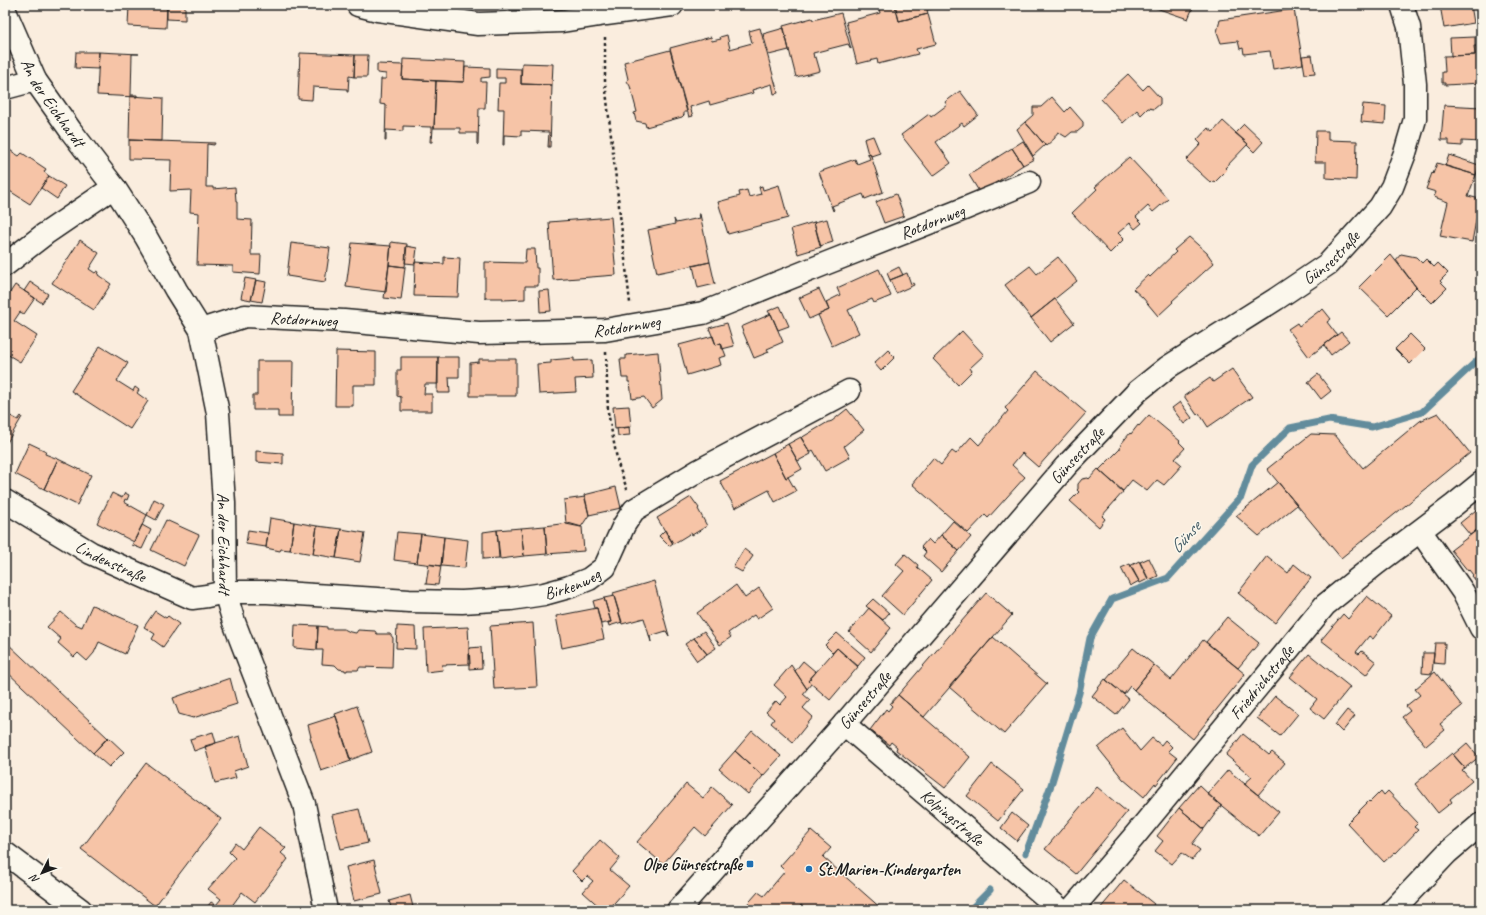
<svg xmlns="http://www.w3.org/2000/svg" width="1486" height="915" viewBox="0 0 1486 915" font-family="Caveat,sans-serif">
  <rect width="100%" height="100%" fill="#faedde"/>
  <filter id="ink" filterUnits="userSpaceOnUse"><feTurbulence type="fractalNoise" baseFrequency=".025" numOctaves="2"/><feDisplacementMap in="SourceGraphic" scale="8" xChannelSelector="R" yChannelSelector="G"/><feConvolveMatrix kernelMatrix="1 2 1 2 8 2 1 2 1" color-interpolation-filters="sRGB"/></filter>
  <g filter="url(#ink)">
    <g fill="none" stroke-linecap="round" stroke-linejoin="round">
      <path stroke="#628c9c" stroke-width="7" d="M1026,853L1051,785L1079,693L1090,638L1112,599L1168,578L1241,497L1252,465L1290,428L1329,420L1372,427L1422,412L1481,357
        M970,910L990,890"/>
    </g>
    <path fill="#f6c4a7" stroke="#1c1c1c" d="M45,5H69V8L45,6Z
      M129,5H167L166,28L128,26Z
      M167,5H185V20L167,19Z
      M895,5L899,21L928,14L936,44L916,49L918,54L878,64L877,59L857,64L846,22L880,13L879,9Z
      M895,5H947L927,10L928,14L899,21Z
      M1157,5H1194L1188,19L1156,8Z
      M1440,5H1471L1474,23L1444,28Z
      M1294,9L1303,64L1273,69L1270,51L1244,54L1243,48L1240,49L1238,41L1221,43L1217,32L1220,20Z
      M841,13L851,49L848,44L813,53L814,58L816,57L820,71L796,77L783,26L812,18L813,20Z
      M760,28L778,93L774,94L772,84L752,90L753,93L710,105L709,101L690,107L693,116L689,117L670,48L711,37L712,41L721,39L720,37L727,35L730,49L752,43L749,31Z
      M784,28L789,50L769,55L763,34Z
      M1475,37V55L1451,56L1450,38Z
      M1474,46H1481V83L1445,85V83H1442V72H1445L1444,56L1475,55Z
      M670,50L687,112H684V115L682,117L646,127L645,123L636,121L634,113L637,112L630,86L627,81L628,79L624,62Z
      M76,52H99L98,69L75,68Z
      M99,52L139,54H132L131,95H137V97L97,95Z
      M300,53L355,55L354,77L349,76L348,92H347V89L313,87L312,100L298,99Z
      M355,55H368L367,77H354Z
      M1312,55L1315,73L1305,74L1302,56Z
      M403,59L465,62L464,82L402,79Z
      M522,63L553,64L552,85L521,84Z
      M377,64L403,65L402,79L436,81L434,128H433L432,142H430L431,127L403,126V131L386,130V141H385L386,105L380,104L381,79H386V74L377,73Z
      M465,67L490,68V77L481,78V82H486L485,108H479L478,145L477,144V133H460V128H434L436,81L464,82Z
      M496,68L521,69V84L552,85L550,147H548L549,132L521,131V136L504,135V145H503L504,109H498L499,83H505V78H496Z
      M1128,74L1143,90L1148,85L1160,98V104L1154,109L1148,108L1141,115L1137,110L1123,123L1101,99Z
      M960,91L978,115L964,126L962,123L936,142L951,163L933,176L901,135L929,114L931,117L947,105L945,102Z
      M130,96L163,98L162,141L129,140Z
      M1052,97L1065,112L1070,107L1083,122V127L1077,132H1072L1066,137L1058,132L1055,136V138L1046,146L1025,122L1033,115V107H1041Z
      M1363,104L1386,106L1385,124L1361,122Z
      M1444,105L1481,107V142L1462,141V146L1449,145V140H1441Z
      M1223,121L1248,144L1225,168L1227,170L1215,182L1213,181L1211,183L1186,160L1201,144L1197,140L1208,128L1213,132Z
      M1025,122L1045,145L1033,156L1017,129Z
      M1244,124L1263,142L1254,152L1247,145L1248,144L1235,133Z
      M1316,131H1328V140L1357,141L1356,180L1326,178V162H1315Z
      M873,136L880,153L871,156L870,153L868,154L864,139Z
      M129,140L215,143L214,145L207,144L206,187H213V189L235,187L236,202H237V219L252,220L251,255H261L260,274L233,272V266L197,265L199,213L190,212L191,190L170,191L171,160L129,159Z
      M1023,141L1034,159L1023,165L1012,148Z
      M5,147L19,156L22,153L46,169L44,172L49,176L30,204L5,188Z
      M1012,148L1023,165L980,193L969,175Z
      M870,153L883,192L865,199L863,194L832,206L834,210L833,211L819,172L855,159L857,164L870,159L868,154Z
      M1449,155L1479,165L1476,175L1445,166Z
      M1129,157L1168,199L1153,212L1148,206L1136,217L1142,223L1135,229L1130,223L1118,233L1124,239L1110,253L1072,213L1097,189L1095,187Z
      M1437,163L1476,175L1468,196L1480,199L1472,242L1440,236L1448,202L1434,197L1436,192L1426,189L1432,173L1433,174Z
      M49,176L65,186L57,199L41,188Z
      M779,185L788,218L728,234L718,202L740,196L739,192L747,190L749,197L761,194L759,187L762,186L763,190Z
      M896,194L904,216L884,223L876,202Z
      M699,214H700L710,262L657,273L648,230L675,224L674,219L676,223L700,218Z
      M611,217L616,275L553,280L549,222Z
      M827,219L833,242L820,246L814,222Z
      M814,222L821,247L798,254L791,229Z
      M1189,237L1207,253L1214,263L1172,301L1173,302L1158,316L1143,298L1133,289L1148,275L1150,277L1176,252L1174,250Z
      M80,240L99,253L89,269L95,273L97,271L99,272L98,275L111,284L94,310L52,283Z
      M391,242L407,244L405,267L389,265Z
      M291,243L330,248L325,282L287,276Z
      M352,243L391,246L386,292L346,287Z
      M406,246L417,248L415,264L405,263Z
      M526,249H535L536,268H538V286H525V299L503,300V298H485V299V262L525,263Z
      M1401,254L1416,257L1422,263L1426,259L1434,267L1438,263L1448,273L1440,281L1447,288L1432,303L1416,287L1396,260Z
      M1391,255L1416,287L1388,315L1359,287Z
      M444,257L460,258L458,297L414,296L415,262L444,264Z
      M1058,257L1077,281L1031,318L1005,285L1030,266L1037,274Z
      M710,262L715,284L698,288L693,266Z
      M389,265L405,267L401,300L384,298Z
      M899,267L903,275L890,280L887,273Z
      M879,269L891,296L874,303L872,299L848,310L859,333L832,346L818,315L829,310L826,302L840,295L837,288Z
      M907,273L911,284L913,283L914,285L896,293L890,280Z
      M245,278L256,280L251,300L241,298Z
      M256,280L266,282L262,302L251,300Z
      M30,282L48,294L42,303L24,291Z
      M15,285L35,298L24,314L20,312L14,321L37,336L20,362L5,353V300Z
      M819,289L829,310L809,319L799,298Z
      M549,290L551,311L540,312L539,291Z
      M1055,299L1074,323L1050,342L1031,318Z
      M780,306L789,326L778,330L771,314H770L768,311Z
      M1323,309L1331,319L1327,322L1337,335L1309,357L1288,329L1297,323L1299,326L1319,311L1320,312Z
      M771,314L783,342L767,349L769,352L754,358L741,327Z
      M727,323L734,346L722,349L721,343L716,345L709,328Z
      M962,331L984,355L970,368L972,371L958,385L933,359Z
      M1341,332L1349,341L1331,355L1324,345Z
      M1410,334L1425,349L1410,364L1395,349Z
      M713,336L716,345L721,343L726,356L719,358L721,365L687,375L679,345Z
      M100,346L128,363L117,381L133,391L135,387L139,390L137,393L148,401L130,429L71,391Z
      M888,350L895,357L881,371L874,363Z
      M336,351L376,352V385H353V406H335Z
      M658,352L662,400L652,408L644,397L632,399L630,382H628V378H622L620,359H626V355Z
      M401,357H438V384H425L424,394H432V411H401V397L397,396V370H401Z
      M438,357H459V377H449L450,393H437Z
      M574,358V361L592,360L593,378L575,379L576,392L539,394L537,364L551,363V360Z
      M479,359H516V396H470V363L479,362Z
      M257,361H293L292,417H278V410H253V395H257Z
      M1232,369L1252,397L1208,427L1199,413L1197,415L1184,396L1210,378L1213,382Z
      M1037,371L1086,413L1038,467L1022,453L1012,465L1025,477L988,518L985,515L968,533L912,484L933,458L941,465L952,451L956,454L971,437L979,445L1008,411L1005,408Z
      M1318,374L1331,391L1321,399L1308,382Z
      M1180,402L1192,418L1184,424L1172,408Z
      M629,406L631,427L615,429L613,407Z
      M847,409L864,430L844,446L850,457L825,471L813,450L810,452L801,438L828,422H829L832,421Z
      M5,413L18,420L21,416L22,417L5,446Z
      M1438,413L1470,453L1341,558L1267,469L1311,434L1335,435L1363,468L1420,421Z
      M1149,415L1180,441L1179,442L1185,448L1175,459L1182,465L1164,485L1157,480L1147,491L1132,480L1123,491L1099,470L1120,449L1121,444L1130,433L1131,434L1138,425L1139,426Z
      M629,427L630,435L618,436L617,428Z
      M801,437L811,454L798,461L788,444Z
      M29,443L46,451L45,454L58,459L44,489L15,474Z
      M788,444L802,469L786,478L773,453Z
      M256,451L283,453V464L256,462Z
      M773,453L786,478L788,477L796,491L775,502L769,490L735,508L720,481Z
      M58,459L91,475L77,505L44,489Z
      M1098,469L1123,492L1102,516L1105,519L1099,527L1070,501L1079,492L1077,490L1078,489V484L1082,479L1088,478L1089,479Z
      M1278,482L1297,505L1259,536L1236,516Z
      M616,487L621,508L589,515L584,495Z
      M112,493L122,498L125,493L129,495L127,500L125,499L124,502L147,515L134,542L97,523Z
      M585,497L589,515L581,527L566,524L564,500Z
      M691,497L699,508L698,509L707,526L692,535L691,533L673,544L657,518Z
      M154,499L164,504L156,520L147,515Z
      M1481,506V527L1470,535L1460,523Z
      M270,518L294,522L290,550L281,549L280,551L266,548Z
      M166,520L199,535L184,566L151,550Z
      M953,521L971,537L959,551L941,535Z
      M294,522L317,526L313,554L290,550Z
      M568,523L582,527L584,551L547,554L545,526Z
      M142,525L151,530L142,549L132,545Z
      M317,526L341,529L336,558L313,554Z
      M545,526L547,554L524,556L521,528Z
      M1481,527V587L1472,576L1473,575L1469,570L1468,571L1451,550Z
      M521,528L524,556L500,559L497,530Z
      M341,529L365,533L360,562L336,558Z
      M248,530L268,533L266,547L246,544Z
      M497,530L499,558L483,559V532Z
      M665,530L673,543L669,546L659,536Z
      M397,532L421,534L417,563L394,560Z
      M421,534L444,537L441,566L417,563Z
      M941,535L959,551L941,572L923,556L926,552L921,547L928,539L933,544Z
      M444,537L468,540L465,568L441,566Z
      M744,549L753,556L742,572L733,567Z
      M905,554L918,565L917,567L932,580L903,615L882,596L904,571L896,564Z
      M1267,556L1288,573L1294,564L1311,578L1304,587H1303L1275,623L1238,593Z
      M1149,558L1158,576L1149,580L1140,562Z
      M1139,561L1148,579L1140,583L1130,566Z
      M429,564L441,566L438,585L426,584Z
      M1130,564L1139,581L1130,586L1121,568Z
      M654,581L669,636L666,631L650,636L651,642L644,618L622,624L613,593Z
      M736,585L745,598L759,588L773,608L757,619L754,615L728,633L731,637L720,645L697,613Z
      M986,593L1012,615L924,717L898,695Z
      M614,596L622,622L609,626L608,622H611L604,598Z
      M1367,596L1391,616L1373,639L1369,636L1356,652L1359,654L1362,651L1376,662L1366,675L1321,640L1343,614L1348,619Z
      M604,598L611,622L601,624L597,608H595L593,601Z
      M873,599L889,613L883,620L866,606Z
      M92,605L138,625L125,654L99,642L94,653L87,661L78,653L74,657L58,643L61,639L47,627L61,612L75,624L82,627Z
      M597,608L604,639L562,648L556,616Z
      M869,608L891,628L871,652L849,632Z
      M155,611L166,618L168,616L179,624L163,647L152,639L155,634L144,627Z
      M1227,617L1259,643L1238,668L1206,642Z
      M533,623L537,687L494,689L490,626Z
      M295,625L318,626L317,650L294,648Z
      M318,626L327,627V629H344L350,632L356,633L358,630L375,631L377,634H390L393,638L392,668L360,667L358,670H347V671H345V670L339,669L335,665L322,664L323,650H317Z
      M397,626L415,627L416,649L396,648Z
      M468,627L470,664L442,665L443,670L426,672L424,629Z
      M704,631L716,648L707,654L694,638Z
      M837,633L865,657L858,666L837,648L833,653L825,645Z
      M993,637L1047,684L1004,734L949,687Z
      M694,638L707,654L697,661L685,644Z
      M1203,640L1245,674L1193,739L1134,690L1154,665L1171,680Z
      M6,642L108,738L93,753L5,670Z
      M1435,643H1445L1444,664L1433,663Z
      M481,647L482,668L469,669V648Z
      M837,648L858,667L830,700L808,681Z
      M1133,648L1154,665L1134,690L1130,686L1124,694L1106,680Z
      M1423,653H1434L1432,674L1422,673Z
      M1309,654L1350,687L1324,719L1310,708L1317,699L1290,677Z
      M803,661L816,672L808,681L811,684L807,689L795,671Z
      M791,665L807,689L803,694L810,700L803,708L813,717L793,742L771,723L774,719L766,712L776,701L780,705L787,697L774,685Z
      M1435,672L1462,706L1440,724L1445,730L1426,746L1402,717L1410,711L1406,706L1420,695L1415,689Z
      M230,678L237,704L193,718L179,714L173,698Z
      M1105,679L1129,699L1116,715L1092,696Z
      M898,695L970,757L945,788L896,750L897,747L891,742L889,745L870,730L886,709L888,711L892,706L890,704Z
      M1275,696L1298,714L1280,736L1257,718Z
      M357,706L372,752L350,760L335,714Z
      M1347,710L1355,716L1342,732L1335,725Z
      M336,716L351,761L321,771L310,737H311L308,725Z
      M1122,728L1140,751L1152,738L1161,745L1165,740L1172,747L1168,751L1177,758L1156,785L1155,783L1144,797L1123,779L1098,748Z
      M752,731L781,756L763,776L735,751Z
      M213,732L216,743L194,751L190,739Z
      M1243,734L1269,755L1272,752L1285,763L1258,795L1244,784L1252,777L1226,755Z
      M240,736L248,766L234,771L236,778L215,783L205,746Z
      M108,737L124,752L109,767L93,753Z
      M1467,743L1479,757L1465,768L1453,755Z
      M735,751L763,776L748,794L719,769Z
      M1452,753L1465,768L1462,770L1472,781L1450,799L1452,802L1438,813L1415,784Z
      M146,763L221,819L155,906L81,849Z
      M992,764L1024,789L998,821L967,796Z
      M1228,770L1279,812L1259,836L1207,794Z
      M686,784L703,798L712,787L732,805L705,836L695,827L663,864L637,842Z
      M1199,785L1221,806L1204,829L1179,808Z
      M1097,787L1127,812L1076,874L1045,849Z
      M1381,791L1384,795L1388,791L1418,823L1414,827L1418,830L1396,853L1395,852L1384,862L1347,823L1369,801L1370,802Z
      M1179,808L1204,829L1192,844L1200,850L1192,860L1182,853L1172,864L1155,851L1163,841L1157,836Z
      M359,809L368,843L341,849L332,815Z
      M1012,813L1028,826L1017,841L1001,828Z
      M259,827L286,848L281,853L288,859L255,902L242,892L231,907L234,910H205L211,902L216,905L221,899L208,889L235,858L229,852L235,843L242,849Z
      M811,831L831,848L823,857L883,910H807L801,905L797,910L743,909L758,892L764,896L785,871L780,866Z
      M600,840L620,858L610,870L629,886L608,910H603L583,892L593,881L587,876L582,881L572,871Z
      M374,860L382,894L354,901L346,867Z
      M1124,880L1154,904L1150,910H1099Z
      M410,895L413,907L401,910H392L389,901Z
      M1475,904L1477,910H1454L1459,908L1460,910Z"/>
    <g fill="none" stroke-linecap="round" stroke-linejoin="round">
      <g stroke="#1c1c1c" stroke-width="25">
        <g id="minor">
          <path d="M358,5L378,10L478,24L562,21L606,14L672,5"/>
          <path id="s1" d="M5,11L35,80L71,131L114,187L146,237L176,290L201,330L218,413L224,503L225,592L234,622L304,804L326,910"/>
          <path d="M5,88L35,80"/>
          <path d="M5,265L45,234L114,187"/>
          <path id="s2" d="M201,330L245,316L344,321L479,333L605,330L703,313L827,263L954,213L1029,182"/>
          <path id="s3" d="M5,501L91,553L192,598L207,596L225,592H267L409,601L462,602L511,599L544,594L569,587L589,579L605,567L624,525L634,510L700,470L849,391"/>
          <path d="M1421,532L1463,592L1481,628"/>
          <path id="s4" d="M844,724L1061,910"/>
          <path d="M5,853L81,910"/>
          <path id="s5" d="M678,910L844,724L1066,466L1138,391L1168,367L1276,299L1328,264L1380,207L1392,187L1405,153L1415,119V84L1409,27L1402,5"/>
          <path id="s6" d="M1071,910L1132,839L1325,605L1376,564L1454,505L1481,483"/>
          <path d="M1393,910L1447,853L1481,824"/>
        </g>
      </g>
      <path stroke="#1c1c1c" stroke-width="2.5" stroke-dasharray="3 3" stroke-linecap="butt" d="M605,37V82L630,303
        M606,352L608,412L618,464L627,489"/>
      <use href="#minor" stroke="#fbf7ec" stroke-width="22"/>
    </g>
  </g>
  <g fill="#1f6fb2" stroke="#fbf7ec" stroke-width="1.5">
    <rect x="746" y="860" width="8" height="8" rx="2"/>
    <circle cx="809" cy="869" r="4"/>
  </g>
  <g text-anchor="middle" stroke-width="3" stroke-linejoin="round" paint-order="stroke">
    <g font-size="17" fill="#1c1c1c" stroke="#fbf7ec">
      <text dy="6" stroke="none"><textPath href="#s1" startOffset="104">An der Eichhardt</textPath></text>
      <text dy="6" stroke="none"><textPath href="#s2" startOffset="753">Rotdornweg</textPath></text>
      <text dy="6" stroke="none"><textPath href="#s5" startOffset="929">Günsestraße</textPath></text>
      <text dy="6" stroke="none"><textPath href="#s2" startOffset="105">Rotdornweg</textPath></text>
      <text dy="6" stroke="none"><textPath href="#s2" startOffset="429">Rotdornweg</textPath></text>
      <text dy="6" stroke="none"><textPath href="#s5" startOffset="605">Günsestraße</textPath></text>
      <text dy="6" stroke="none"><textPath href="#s1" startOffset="591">An der Eichhardt</textPath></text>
      <text dy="6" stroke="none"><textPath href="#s3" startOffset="122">Lindenstraße</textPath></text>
      <text dy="6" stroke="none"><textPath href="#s3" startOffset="594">Birkenweg</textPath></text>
      <text dy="6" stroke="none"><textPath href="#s6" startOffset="297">Friedrichstraße</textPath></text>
      <text dy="6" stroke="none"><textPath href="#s5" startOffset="281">Günsestraße</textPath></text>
      <text dy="6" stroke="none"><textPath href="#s4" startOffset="143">Kolpingstraße</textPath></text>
    </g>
    <g font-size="17" font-weight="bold" fill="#1c1c1c" stroke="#fbf7ec" text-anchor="end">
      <text x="742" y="870">Olpe Günsestraße</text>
      <text x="817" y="875" text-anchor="start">St.Marien-Kindergarten</text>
    </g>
    <g font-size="18" font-style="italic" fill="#455d67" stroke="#fbf7ec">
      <text transform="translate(1185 537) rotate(-48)" y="6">Günse</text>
    </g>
  </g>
  <rect width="1486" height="915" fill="none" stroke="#fbf7ec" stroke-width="20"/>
  <rect x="10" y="10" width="1466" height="895" fill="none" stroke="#1c1c1c" stroke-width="1.5" filter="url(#ink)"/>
  <g transform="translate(42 873) rotate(228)" stroke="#fbf7ec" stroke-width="3" paint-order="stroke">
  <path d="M0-3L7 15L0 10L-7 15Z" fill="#1c1c1c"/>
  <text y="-6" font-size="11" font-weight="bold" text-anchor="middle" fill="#1c1c1c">N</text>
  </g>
</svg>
